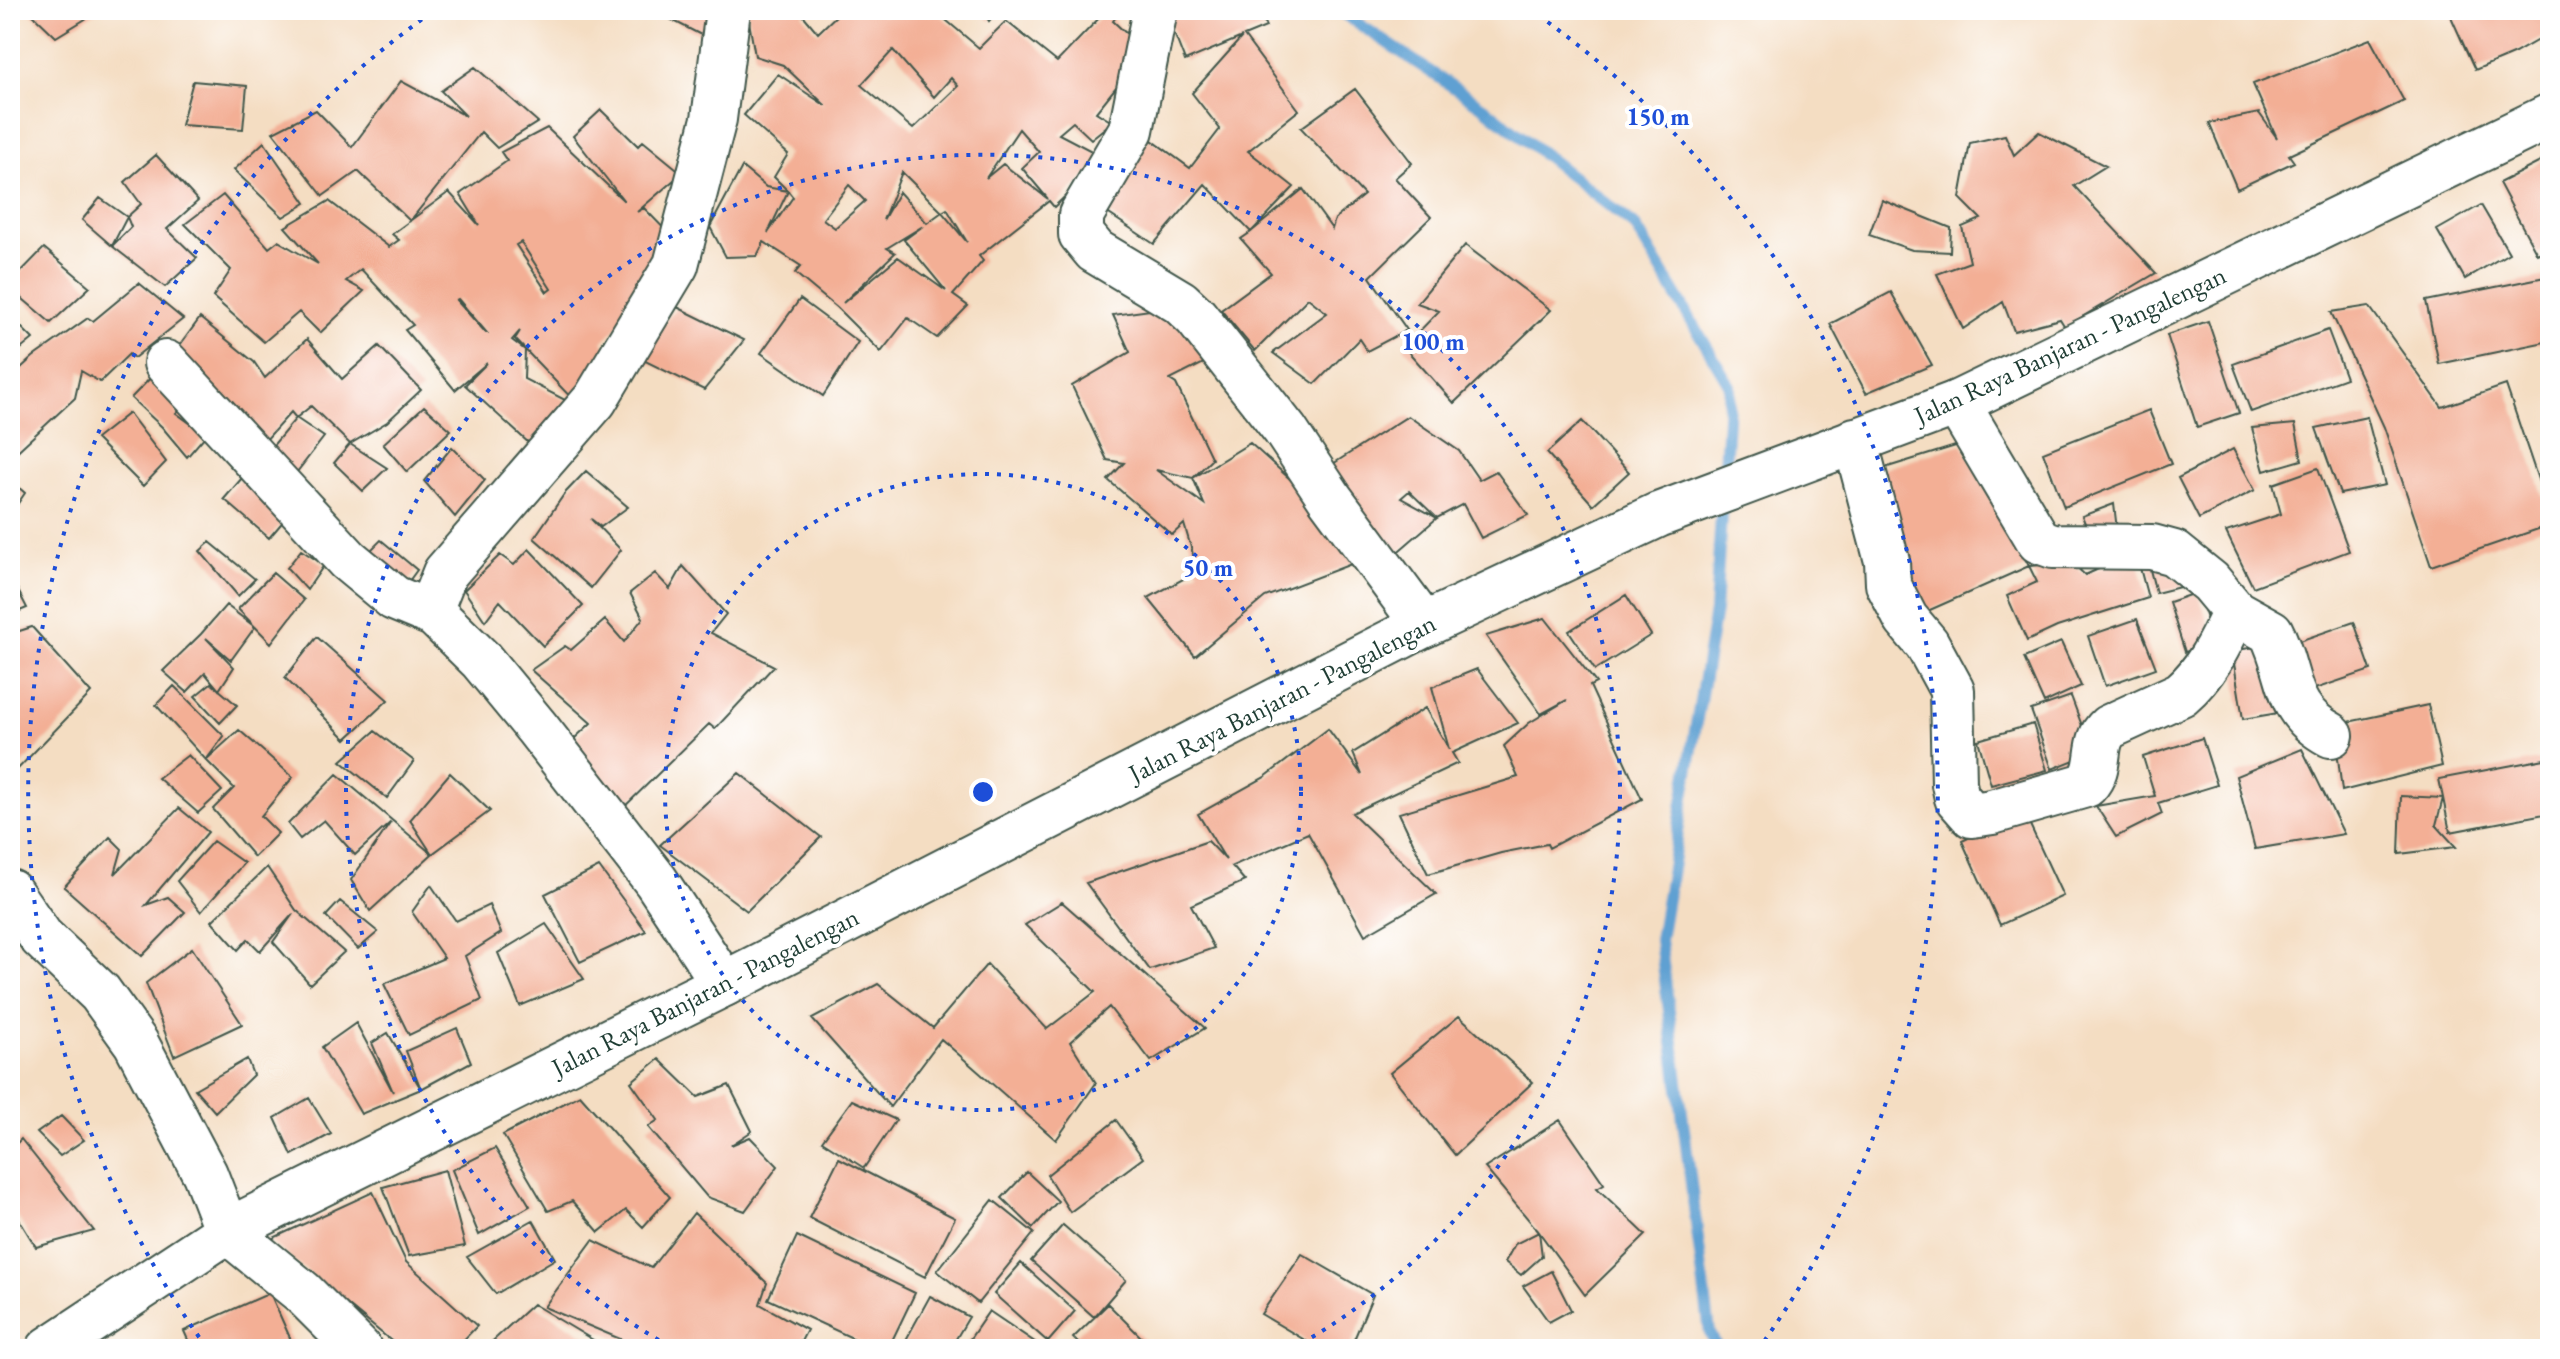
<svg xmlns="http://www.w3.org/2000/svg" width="2560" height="1359" viewBox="0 0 2560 1359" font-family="'EB Garamond',serif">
  <rect width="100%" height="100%" fill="#fff"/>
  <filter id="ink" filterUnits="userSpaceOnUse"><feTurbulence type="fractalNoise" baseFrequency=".0125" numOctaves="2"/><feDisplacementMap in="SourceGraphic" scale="16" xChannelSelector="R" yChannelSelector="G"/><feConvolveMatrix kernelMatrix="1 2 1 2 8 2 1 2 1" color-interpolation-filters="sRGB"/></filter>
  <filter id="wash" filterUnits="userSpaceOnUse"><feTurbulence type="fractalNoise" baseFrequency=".006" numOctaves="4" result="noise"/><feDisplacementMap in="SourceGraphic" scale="32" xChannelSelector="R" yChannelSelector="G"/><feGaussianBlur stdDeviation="1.8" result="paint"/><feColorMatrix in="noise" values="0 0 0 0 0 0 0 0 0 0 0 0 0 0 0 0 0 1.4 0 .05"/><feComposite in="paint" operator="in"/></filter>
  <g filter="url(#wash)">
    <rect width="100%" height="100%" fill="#f4ddc2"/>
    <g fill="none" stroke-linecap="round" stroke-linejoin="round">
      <path stroke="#5fa0d2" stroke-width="12" d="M1338,10L1486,109L1635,226L1730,386L1724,483
        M1717,1349L1710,1333L1660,940L1715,611L1722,501"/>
    </g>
    <g id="blocks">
      <path fill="#f3af95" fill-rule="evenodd" d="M28,10H100L56,37Z
        M669,10H716L707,38L666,17Z
        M747,10H808L803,15L818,33L842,10H876L883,16L888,10H934L979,48L1006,21L1057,62L1104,13L1101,10H1121L1113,21L1145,51L1096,112L1112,122L1091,139L1073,122L1059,134L1105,158L1054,207L1049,201L979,256L983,261L953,295L968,306L937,338L908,318L881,352L837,308L795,273L801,266L764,242L757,256L726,257L710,227L742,167L766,187L788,191L768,233L793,197L788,191L774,177L788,154L744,115L778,74L826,106L783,65L755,56ZM893,50L934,97L951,78L958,86L913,129L861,85ZM1019,129L1039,152L1022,168L1048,199L1003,164L986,178ZM902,172L942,212L947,209L967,242L942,212L927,223L899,192L883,220ZM849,185L865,201L835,228L823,219ZM923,226L904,240L946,291L898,257L843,303L895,253L887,248Z
        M982,10H998L989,21Z
        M1165,10H1259L1266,27L1244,36L1299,110L1248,151L1294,187L1251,232L1303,189L1332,229L1335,219L1364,195L1301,128L1355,89L1412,163L1395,178L1431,217L1370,277L1407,330L1367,351L1359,339L1315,384L1273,353L1327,313L1308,298L1255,351L1221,310L1271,273L1241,239L1251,232L1205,184L1154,244L1097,206L1149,138L1190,168L1220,129L1192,93L1242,37L1185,61Z
        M2448,10H2550V33L2515,53L2475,70Z
        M2370,39L2404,101L2289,155L2294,162L2237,189L2209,123L2259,113L2277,138L2253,84Z
        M475,67L538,122L497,148L481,132L410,221L358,171L323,196L273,132L316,110L352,147L401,81L466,116L441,91Z
        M193,81L247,86L243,129L181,125Z
        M601,110L638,146L643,141L682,173L637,212L644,208L678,243L659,284L602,342L612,352L578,405L515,339L520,331L512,340L525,350L524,379L571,403L530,444L465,385L487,363L455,390L405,330L413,325L361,269L346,281L364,291L320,333L299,312L264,342L213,297L231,270L185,224L223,195L269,248L278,241L318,264L285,227L329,201L389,247L399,240L392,234L449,192L479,225L460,194L507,161L501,152L547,128L624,201L573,136ZM521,242L551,289L547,292L516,245ZM458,299L487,333H486L456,300Z
        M2039,132L2106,166L2074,186L2156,273L2065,327L2060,319L2014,331L2003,302L1963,329L1937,274L1970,262L1962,227L1981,219L1960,198L1970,143L2005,135L2014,155Z
        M264,142L306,203L283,217L234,170Z
        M156,155L198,201L167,229L197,258L165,287L112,246L131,227L127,217L141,204L125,182Z
        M2550,157V248L2537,254L2499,183Z
        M100,198L127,217L112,246L82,220Z
        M1882,200L1951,228L1950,252L1912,250L1869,235Z
        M2481,205L2509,253L2465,279L2437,230Z
        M1465,245L1551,310L1454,403L1404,347L1439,311L1417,303Z
        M44,248L90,287L51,323L10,288V283Z
        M2550,276V341L2439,364L2426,301Z
        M139,283L183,319L134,358L129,354L100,382L81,371L75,398L10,458V378L33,357L88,318L93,321Z
        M1891,292L1932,365L1866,393L1830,324Z
        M800,299L858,342L823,396L761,353Z
        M2369,306L2442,407L2506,385L2550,515V525L2431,566L2384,427L2331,312Z
        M677,307L744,340L704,390L637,357Z
        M1165,308L1208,361L1170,380L1176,384L1212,459L1193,478L1156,470L1204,504L1193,478L1250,443L1312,499L1354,563L1265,597L1195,656L1148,598L1198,571L1184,524L1172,535L1108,480L1124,463L1107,460L1072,386L1130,352L1113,315Z
        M10,316L33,339L10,358Z
        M200,318L254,362L265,378L307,339L342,379L379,346L421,390L387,422L350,444L311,406L296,418L291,412L255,452L169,360Z
        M2208,321L2239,413L2197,427L2167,335Z
        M2328,330L2346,378L2251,412L2233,364Z
        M162,366L196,396L176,413L206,435L187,457L162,427L131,398Z
        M424,406L451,430L407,472L383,444Z
        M2149,410L2171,464L2064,507L2043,452Z
        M129,413L166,462L143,486L96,439Z
        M1408,416L1459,451L1479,480L1496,471L1528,515L1481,538L1463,504L1437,518L1409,491L1401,498L1437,518L1386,562L1325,469Z
        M2367,417L2385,485L2340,494L2316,428Z
        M296,418L324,437L290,481L265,455Z
        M1582,421L1629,472L1593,505L1547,453Z
        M2295,424L2302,460L2264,471L2252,428Z
        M350,444L387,468L363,491L334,463Z
        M1962,444L2029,566L1914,617L1875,471Z
        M452,447L485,480L455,517L424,481Z
        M2233,449L2255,490L2199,519L2178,478Z
        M2318,468L2349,551L2253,587L2226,532L2281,514L2273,484Z
        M586,471L628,507L601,527L591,519L621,550L591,588L534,538L565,493Z
        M242,478L286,518L269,538L224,499Z
        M10,480L25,493L10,515Z
        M2114,504L2117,530L2089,533L2082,516Z
        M381,540L417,570L398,596L361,560Z
        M210,542L255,579L238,596L200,551Z
        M529,549L583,606L543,646L500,601L485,621L464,590L500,555L514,565Z
        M301,550L324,565L307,590L287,568Z
        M2136,553L2148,598L2057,627L2027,641L2007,596L2037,582L2029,566L2072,563L2085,575Z
        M2148,562L2188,585L2156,593Z
        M683,566L726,614L711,633L774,666L715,729L709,724L615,816L560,752L591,723L531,670L565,646L571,650L605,620L624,642L643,618L630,593L655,573L670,589Z
        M273,573L304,600L271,643L238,609Z
        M10,575L27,608L10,615Z
        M2198,592L2215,643L2185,652L2169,602Z
        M1626,595L1651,635L1595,670L1569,631Z
        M226,605L255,627L231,660L206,638L234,667L219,690L205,673L187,692L163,671L201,634Z
        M1545,618L1596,683L1590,686L1642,799L1549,848L1547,844L1501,853L1428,874L1399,813L1518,777L1504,746L1529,723L1567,700L1541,714L1486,636Z
        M2137,619L2156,668L2105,686L2088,636Z
        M2354,622L2371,670L2309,691L2293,643Z
        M32,627L91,693L12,775L10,773V634Z
        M317,637L388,700L346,739L285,678Z
        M2061,642L2081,686L2044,703L2024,658Z
        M2272,644L2284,712L2243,719L2232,651Z
        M1477,669L1518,723L1452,753L1458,763L1352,813L1436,894L1365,935L1308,833L1232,866L1245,881L1191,905L1214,948L1150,970L1086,883L1208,841L1226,860L1198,814L1265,777L1328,729L1362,775L1353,753L1425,708L1449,749L1432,687Z
        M211,683L237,705L220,723L195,696Z
        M174,686L224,736L206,760L156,705Z
        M2071,696L2092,753L2052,769L2031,710Z
        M2428,705L2442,766L2342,791L2334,725Z
        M2033,724L2047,770L1991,785L1978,740Z
        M239,730L293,777L261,816L278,833L254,857L213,809L234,788L206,760Z
        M375,731L414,761L387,798L341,761Z
        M2202,738L2217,785L2158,803L2162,814L2116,837L2096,806L2155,796L2143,757Z
        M2302,749L2344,834L2255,849L2236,776Z
        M188,755L222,791L198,813L158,778Z
        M2550,758V813L2450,832L2443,798L2436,825L2456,847L2399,854L2401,796L2443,798L2439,779Z
        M450,773L490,811L432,854L410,820Z
        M739,773L821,837L747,911L660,845Z
        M337,774L432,854L370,911L351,880L391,822L355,855L324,820L300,839L288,824Z
        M179,808L208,832L146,905L168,897L185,912L142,956L64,887L110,837L122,849L115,874Z
        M2024,812L2063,896L2000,925L1962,841Z
        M213,841L244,863L201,912L177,881Z
        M267,867L296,910L344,952L310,984L273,942L293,914L260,951L248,939L238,950L212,921Z
        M599,867L646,931L580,962L545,894Z
        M431,885L456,921L489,905L501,933L465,956L482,1000L409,1035L384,984L444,958L412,912Z
        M340,901L378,932L358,949L326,916Z
        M1062,902L1205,1028L1151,1061L1109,1007L1070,1042L1096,1083L1056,1140L941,1039L890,1107L812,1019L878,984L933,1028L987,964L1047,1029L1095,992L1025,925Z
        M546,924L584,979L520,1006L498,953Z
        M192,948L242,1024L174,1056L146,983Z
        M1459,1016L1533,1082L1455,1155L1390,1073Z
        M356,1023L393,1092L372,1043L388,1033L421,1089L406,1051L457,1028L471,1062L421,1089L361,1114L322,1047Z
        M247,1059L253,1075L215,1112L195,1089Z
        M659,1059L698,1097L729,1085L752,1131L731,1145L750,1137L778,1166L745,1211L707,1197L648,1127L658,1120L631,1082Z
        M580,1095L670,1197L643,1227L626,1210L599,1232L572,1201L548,1211L503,1135Z
        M309,1098L331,1134L292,1155L275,1118Z
        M852,1100L896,1120L864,1168L822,1141Z
        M61,1116L84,1140L60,1156L37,1133Z
        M1116,1120L1143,1158L1070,1212L1047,1175Z
        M1560,1120L1604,1184L1597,1188L1646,1235L1585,1295L1539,1232L1542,1256L1521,1275L1505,1262L1515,1244L1539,1232L1485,1168Z
        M21,1139L94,1231L36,1247L10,1205V1150Z
        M495,1148L530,1206L479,1235L452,1170Z
        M839,1158L955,1218L925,1277L809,1218Z
        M445,1170L465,1246L409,1256L383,1187Z
        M1027,1172L1058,1201L1033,1228L1002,1198Z
        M373,1192L406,1262L477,1326L455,1349H401L269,1240Z
        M993,1200L1034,1233L978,1303L937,1271Z
        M694,1213L767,1283L760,1304L807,1330L797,1349H725L716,1344L712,1349H644L544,1307L593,1240L651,1268Z
        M533,1220L555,1259L496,1294L467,1257Z
        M1063,1225L1126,1280L1094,1317L1031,1261Z
        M797,1236L915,1293L888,1349H876L768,1299Z
        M1302,1254L1373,1295L1350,1349H1320L1261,1314Z
        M1021,1263L1075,1311L1048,1342L994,1294Z
        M1551,1271L1571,1310L1549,1322L1523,1286Z
        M270,1293L295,1349H192L184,1331Z
        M930,1296L969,1317L950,1349H901Z
        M533,1304L608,1349H484Z
        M1108,1304L1153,1349H1084L1073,1338Z
        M989,1311L1045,1349H963Z"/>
    </g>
  </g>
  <g filter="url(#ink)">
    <use href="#blocks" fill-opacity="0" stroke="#3f5549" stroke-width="2"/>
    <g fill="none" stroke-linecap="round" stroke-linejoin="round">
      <g stroke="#3f5549" stroke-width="48">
        <path id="minor" d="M1155,10L1131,130L1081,215V234L1095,251L1180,302L1196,317L1285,430L1330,498L1424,625
          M166,363L348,560L394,598L435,615
          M1957,403L2039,541L2053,546L2152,547L2174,553L2210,582L2235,612L2271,632C2293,674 2282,709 2331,735
          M1855,440L1887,561L1888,584L1906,619L1927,644L1952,690L1954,784L1957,798L1972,815L1992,812L2086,785C2104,766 2091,743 2109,727L2181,694C2207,672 2221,641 2235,612
          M10,892L41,937L100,993L136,1043L205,1174L227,1231L302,1292L359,1349
          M724,984L656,881L537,728L481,660L435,615L433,603L445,573L595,400L676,265L714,119L728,10"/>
      </g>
      <g stroke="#3f5549" stroke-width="48">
        <path id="major" d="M49,1349L227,1231L724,984L1424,625L1658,515L1957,403L2550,116"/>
      </g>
      <use href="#minor" stroke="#fff" stroke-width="44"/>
      <use href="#major" stroke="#fff" stroke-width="44"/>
    </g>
  </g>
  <g fill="none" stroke="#1d4ed8" stroke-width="4" stroke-dasharray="4 8">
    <circle cx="983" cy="792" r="318"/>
    <path d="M669 1346A637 637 0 1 1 1297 1346"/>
    <path d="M206 1347A955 955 0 0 1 428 15M1538 15A955 955 0 0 1 1760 1347"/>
  </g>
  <g text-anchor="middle" stroke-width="8" stroke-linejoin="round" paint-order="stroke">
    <g font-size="26" fill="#1f3d34" stroke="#fff">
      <text transform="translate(2070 345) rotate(-25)" y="9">Jalan Raya Banjaran - Pangalengan</text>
      <text transform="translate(1282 698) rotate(-27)" y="9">Jalan Raya Banjaran - Pangalengan</text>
      <text transform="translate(705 992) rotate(-27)" y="9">Jalan Raya Banjaran - Pangalengan</text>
    </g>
  </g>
  <circle cx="983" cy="792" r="12" fill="#1d4ed8" stroke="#fff" stroke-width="4"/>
  <g font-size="24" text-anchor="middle" font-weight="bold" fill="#1d4ed8" stroke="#fff" stroke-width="8" stroke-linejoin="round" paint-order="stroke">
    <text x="1658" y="125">150 m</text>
    <text x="1433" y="350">100 m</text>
    <text x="1208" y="576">50 m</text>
  </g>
  <rect width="2560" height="1359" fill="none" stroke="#fff" stroke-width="40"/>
</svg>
